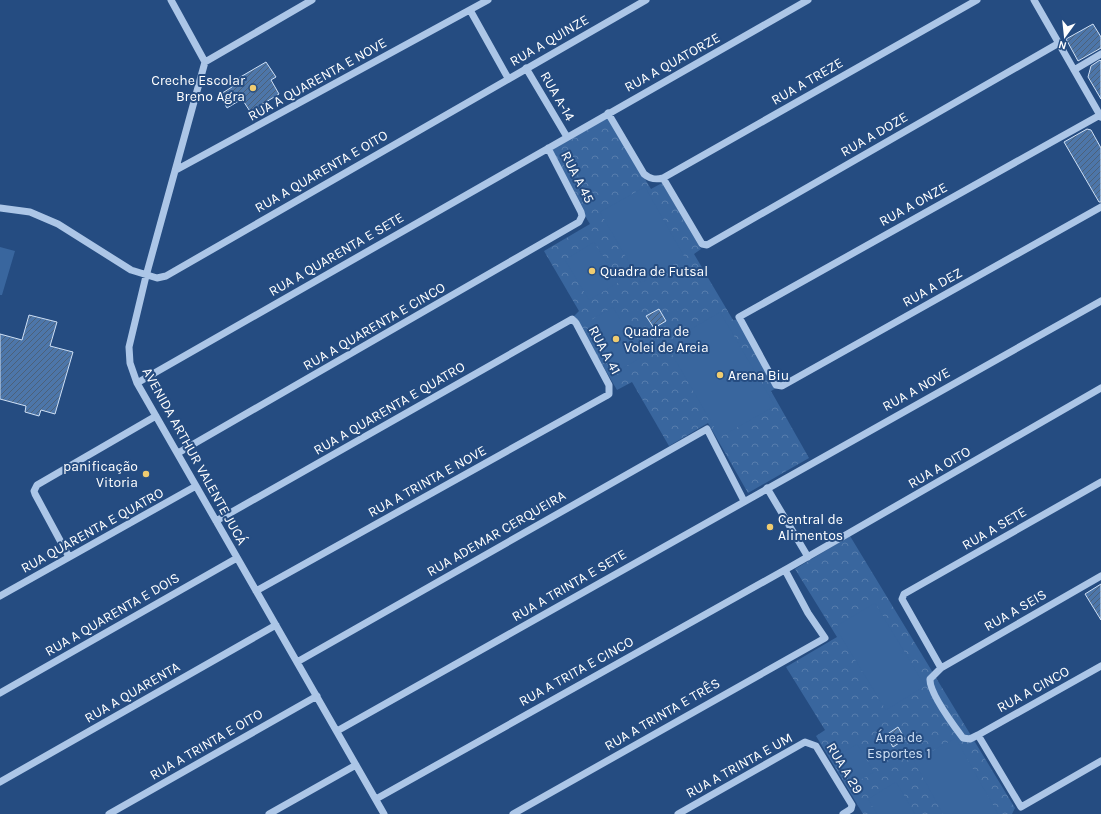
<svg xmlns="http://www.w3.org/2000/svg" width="1101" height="814" viewBox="0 0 1101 814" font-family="Karla,sans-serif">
  <defs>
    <pattern id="park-crowns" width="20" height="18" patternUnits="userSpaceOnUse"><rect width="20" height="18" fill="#39669e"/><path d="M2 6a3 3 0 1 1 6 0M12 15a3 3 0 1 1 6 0" fill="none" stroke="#577dad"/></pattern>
    <pattern id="building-hatch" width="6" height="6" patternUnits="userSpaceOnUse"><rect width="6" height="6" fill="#4d76a9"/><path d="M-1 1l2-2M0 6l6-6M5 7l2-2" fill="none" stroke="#4c617a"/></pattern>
  </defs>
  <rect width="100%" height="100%" fill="#254c81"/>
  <path fill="url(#park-crowns)" d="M607,116L651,189L662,183L701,249L694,254L733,320L741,319L780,386L771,391L809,458L748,493L708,423L669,446L632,382L617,390L574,316L579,311L544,251L590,224L547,151Z
    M850,536L1015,808L1012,814H863L816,736L825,730L786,667L837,637L795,569Z"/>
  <path fill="#39669e" d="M645,187L685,258L641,283L600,212Z
    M594,242L619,282L589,300L565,260Z
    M0,247L15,251L2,295H0Z
    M613,307L642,357L619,370L591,320Z
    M720,312L775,406L720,437L666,344Z
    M875,603L925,686L886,710L835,627Z
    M956,738V739L998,814H943L914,761Z
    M857,744L874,772L852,785L835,757Z
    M896,782L915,814H877L868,799Z"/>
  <path fill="url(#building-hatch)" stroke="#cfe0f5" d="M1093,24L1101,37V48L1078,61L1066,39Z
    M1100,60L1101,61V99L1088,77L1091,66Z
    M266,62L276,77L271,80L279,94L261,105L264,109L253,116L242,99L227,108L219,95L232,87L230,83Z
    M1087,129L1091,130L1101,148V202H1099L1064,142Z
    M659,309L666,321L654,328L646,316Z
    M29,315L57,322L50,346L73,352L55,414L41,410L39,416L25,412L26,406L0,399V334L22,340Z
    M1101,584V620L1085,594Z
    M898,727L905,739L893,747L886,735Z"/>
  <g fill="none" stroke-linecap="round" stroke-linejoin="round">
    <path stroke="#acc6e7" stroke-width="7" d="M171,0L205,62
      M312,0L205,62L146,276L129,347L130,363L137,383L384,814
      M1034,0L1101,117
      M470,10L508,78
      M526,68L567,137
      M1074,70L1101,54
      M608,113L644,174C650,179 655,180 663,178L977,0
      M1100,115L739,317L776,385L782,386L1101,207
      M176,170L488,0
      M663,178L702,244L707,245L1059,43
      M0,208L30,212L58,224L131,270L157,278L166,276L646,0
      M137,383L808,0
      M178,453L579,222L582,216L581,212L548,148
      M1101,482L904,594L902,599L941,668L930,679C929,693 954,726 963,738L970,739L978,735L1021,807L1101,761
      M767,488L808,557
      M216,521L572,319L576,323L609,385V394L606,396L256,591
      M69,557L35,494L34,491L37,485L156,416
      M0,596L196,486
      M297,662L707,429L744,501
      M941,668L1101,576
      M0,693L237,558
      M337,731L1101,301
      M978,735L1101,666
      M0,782L276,625
      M376,799L790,567L1101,388
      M109,814L317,696
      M269,814L356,765
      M513,814L825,638L808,613L785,570
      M678,814L805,742L816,746L852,805L851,809L843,814"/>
  </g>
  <g fill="#f0cc70" stroke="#254c81" stroke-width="1.5">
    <circle cx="253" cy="88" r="4"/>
    <circle cx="592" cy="271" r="4"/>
    <circle cx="616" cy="339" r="4"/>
    <circle cx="720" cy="375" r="4"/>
    <circle cx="146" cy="474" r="4"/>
    <circle cx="770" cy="527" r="4"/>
  </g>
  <g text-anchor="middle" stroke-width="4" stroke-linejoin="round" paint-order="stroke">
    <g font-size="14" fill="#fff" stroke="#254c81">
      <text transform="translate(549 40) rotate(-30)" y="5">RUA A QUINZE</text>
      <text transform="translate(672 62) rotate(-29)" y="5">RUA A QUATORZE</text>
      <text transform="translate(317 79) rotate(-29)" y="5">RUA A QUARENTA E NOVE</text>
      <text transform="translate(807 81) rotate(-30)" y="5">RUA A TREZE</text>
      <text transform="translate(558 96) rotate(60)" y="5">RUA A-14</text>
      <text transform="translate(874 134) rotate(-30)" y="5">RUA A DOZE</text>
      <text transform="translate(321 171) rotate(-30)" y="5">RUA A QUARENTA E OITO</text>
      <text transform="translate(578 177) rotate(63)" y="5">RUA A 45</text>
      <text transform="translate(913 204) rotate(-29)" y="5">RUA A ONZE</text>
      <text transform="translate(336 254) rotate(-30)" y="5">RUA A QUARENTA E SETE</text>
      <text transform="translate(932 287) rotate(-29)" y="5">RUA A DEZ</text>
      <text transform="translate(374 326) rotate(-30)" y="5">RUA A QUARENTA E CINCO</text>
      <text transform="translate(605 350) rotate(62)" y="5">RUA A 41</text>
      <text transform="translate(916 389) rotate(-29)" y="5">RUA A NOVE</text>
      <text transform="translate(389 408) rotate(-30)" y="5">RUA A QUARENTA E QUATRO</text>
      <text transform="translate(195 456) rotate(61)" y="5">AVENIDA ARTHUR VALENTE JUCÁ</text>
      <text transform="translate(939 467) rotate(-30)" y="5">RUA A OITO</text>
      <text transform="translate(427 481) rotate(-29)" y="5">RUA A TRINTA E NOVE</text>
      <text transform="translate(994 528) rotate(-30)" y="5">RUA A SETE</text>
      <text transform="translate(92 530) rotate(-29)" y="5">RUA QUARENTA E QUATRO</text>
      <text transform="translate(496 533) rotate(-30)" y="5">RUA ADEMAR CERQUEIRA</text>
      <text transform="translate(569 585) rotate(-30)" y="5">RUA A TRINTA E SETE</text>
      <text transform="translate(1015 610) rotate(-30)" y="5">RUA A SEIS</text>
      <text transform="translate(112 614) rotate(-30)" y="5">RUA A QUARENTA E DOIS</text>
      <text transform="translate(576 671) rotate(-29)" y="5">RUA A TRITA E CINCO</text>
      <text transform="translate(1033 689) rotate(-29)" y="5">RUA A CINCO</text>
      <text transform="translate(132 692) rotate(-30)" y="5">RUA A QUARENTA</text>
      <text transform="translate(662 714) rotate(-30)" y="5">RUA A TRINTA E TRÊS</text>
      <text transform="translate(206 744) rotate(-30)" y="5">RUA A TRINTA E OITO</text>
      <text transform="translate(739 765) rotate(-29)" y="5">RUA A TRINTA E UM</text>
      <text transform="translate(845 768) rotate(59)" y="5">RUA A 29</text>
    </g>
    <g font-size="14" fill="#fff" stroke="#254c81" text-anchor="start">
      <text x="245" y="85" text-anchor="end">Creche Escolar<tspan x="245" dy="16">Breno Agra</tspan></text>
      <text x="600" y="276">Quadra de Futsal</text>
      <text x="624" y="336">Quadra de<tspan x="624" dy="16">Volei de Areia</tspan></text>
      <text x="728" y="380">Arena Biu</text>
      <text x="138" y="471" text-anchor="end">panificação<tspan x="138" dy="16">Vitoria</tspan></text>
      <text x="778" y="524">Central de<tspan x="778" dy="16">Alimentos</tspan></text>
    </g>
    <g font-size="14" fill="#cfe0f5" stroke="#254c81">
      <text x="899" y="742">Área de<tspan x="899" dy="16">Esportes 1</tspan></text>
    </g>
  </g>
  <g transform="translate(1065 36) rotate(195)" stroke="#254c81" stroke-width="3" paint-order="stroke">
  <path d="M0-3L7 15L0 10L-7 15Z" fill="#ffffff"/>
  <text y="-6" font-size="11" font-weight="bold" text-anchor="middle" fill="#ffffff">N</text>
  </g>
</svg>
